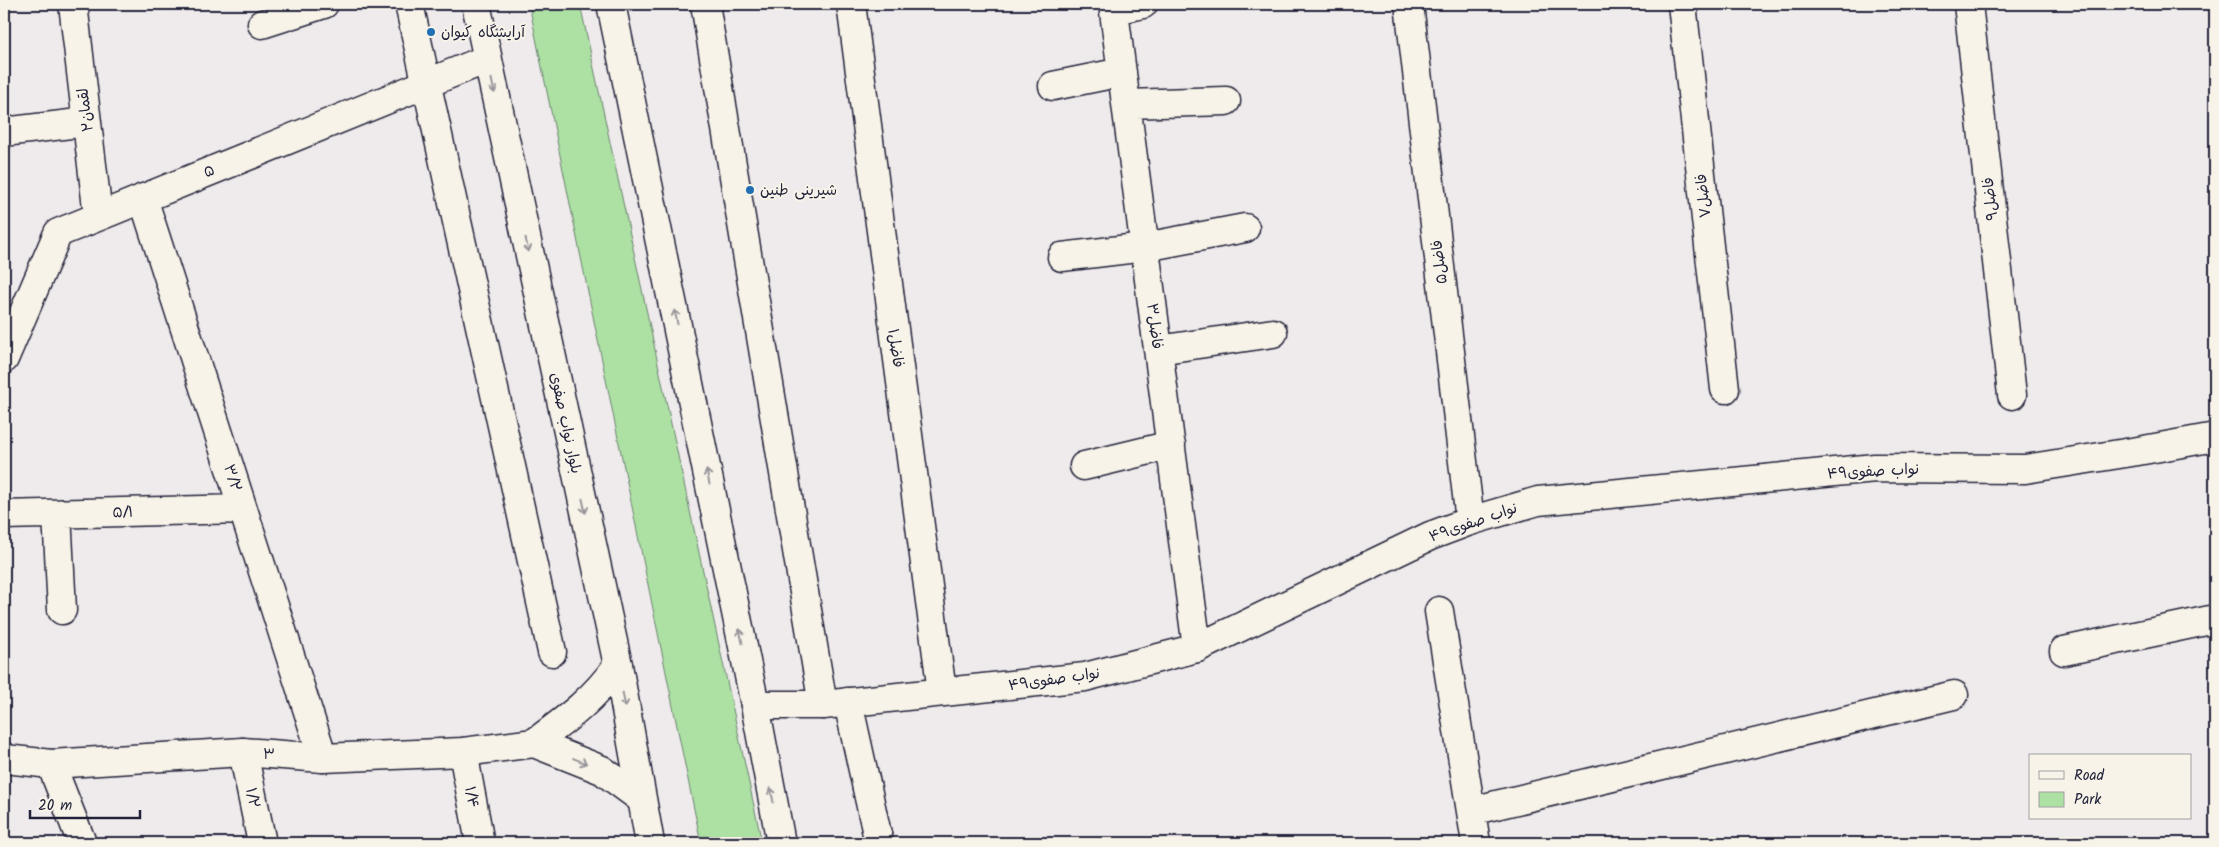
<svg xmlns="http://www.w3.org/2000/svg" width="2219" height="847" viewBox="0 0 2219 847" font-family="Kalam,'Playpen Sans Arabic',sans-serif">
  <rect width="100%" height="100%" fill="#efeaeb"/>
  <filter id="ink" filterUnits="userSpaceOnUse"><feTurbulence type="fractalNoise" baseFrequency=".02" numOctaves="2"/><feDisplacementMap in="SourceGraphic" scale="10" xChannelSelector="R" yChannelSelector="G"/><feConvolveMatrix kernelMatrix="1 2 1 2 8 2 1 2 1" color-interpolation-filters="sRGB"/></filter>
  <g filter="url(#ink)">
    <path fill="#ade1a3" stroke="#68826f" d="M529,4H580L762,843H701Z"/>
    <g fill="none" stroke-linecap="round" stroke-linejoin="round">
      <g stroke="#22223b" stroke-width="31">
        <path id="minor" d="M73,4L98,216
          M409,4L552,652
          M705,4L823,705
          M851,4L942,692
          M1113,4L1197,648
          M1409,4L1470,521
          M1682,4L1725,389
          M1968,4L2012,395
          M1114,10L1143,4
          M262,24L324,4
          M1053,86L1122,72
          M1127,104L1226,101
          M4,132L87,122
          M143,198L323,758
          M1062,257L1145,247L1245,228
          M1158,350L1273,333
          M4,359L58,233L487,59
          M1084,466L1171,445
          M57,514L62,610
          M4,515L243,509
          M1439,611L1476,843
          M2064,651L2215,619
          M848,702L879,843
          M243,752L262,843
          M463,752L480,843
          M51,764L82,843
          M1471,811L1954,695"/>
      </g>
      <g stroke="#22223b" stroke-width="31">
        <path id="tertiary" d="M755,705H823L1085,677L1197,648L1430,536L1470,521L1538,501L1875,468L2025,469L2138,451L2215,437
          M534,743C568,718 593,700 618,665
          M4,757L5,759L51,764L243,752L323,758L463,752L534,743L602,770L640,798"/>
      </g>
      <g stroke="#22223b" stroke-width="31">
        <path id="secondary" d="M476,4L618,665L650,843
          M611,4L755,705L781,843"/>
      </g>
      <use href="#minor" stroke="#f7f3e8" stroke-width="28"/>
      <use href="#tertiary" stroke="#f7f3e8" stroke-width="28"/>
      <use href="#secondary" stroke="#f7f3e8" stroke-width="28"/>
    </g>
    <defs><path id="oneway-shaft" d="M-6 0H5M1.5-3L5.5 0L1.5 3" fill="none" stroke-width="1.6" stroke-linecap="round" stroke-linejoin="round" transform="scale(1.25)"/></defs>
    <g stroke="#97959a">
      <use href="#oneway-shaft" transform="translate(493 86) rotate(78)"/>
      <use href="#oneway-shaft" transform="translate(527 245) rotate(78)"/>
      <use href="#oneway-shaft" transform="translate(676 317) rotate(-102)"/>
      <use href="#oneway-shaft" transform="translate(708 477) rotate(-102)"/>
      <use href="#oneway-shaft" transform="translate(584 506) rotate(78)"/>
      <use href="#oneway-shaft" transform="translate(741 636) rotate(-102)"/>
      <use href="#oneway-shaft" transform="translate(624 700) rotate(80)"/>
      <use href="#oneway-shaft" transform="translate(580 761) rotate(23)"/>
      <use href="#oneway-shaft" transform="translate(772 795) rotate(-101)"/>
    </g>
  </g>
  <g fill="#1f6fb2" stroke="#f7f3e8" stroke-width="2">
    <circle cx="431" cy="32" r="5"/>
    <circle cx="750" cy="190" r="5"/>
  </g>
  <g text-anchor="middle" stroke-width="4" stroke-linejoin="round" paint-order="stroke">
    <g font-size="15" fill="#22223b" stroke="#f7f3e8" text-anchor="start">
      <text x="441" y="37">آرایشگاه کیوان</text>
      <text x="760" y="195">شیرینی طنین</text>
    </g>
    <g font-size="15" fill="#22223b" stroke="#f7f3e8">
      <text transform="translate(85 110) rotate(-97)" y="5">۲لقمان</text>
      <text transform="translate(209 171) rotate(-22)" y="5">۵</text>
      <text transform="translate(1703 196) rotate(-96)" y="5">۷فاضل</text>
      <text transform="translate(1990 199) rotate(-96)" y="5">۹فاضل</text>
      <text transform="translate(1439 262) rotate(-97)" y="5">۵فاضل</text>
      <text transform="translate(1155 326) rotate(83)" y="5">۳فاضل</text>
      <text transform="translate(896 348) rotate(82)" y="5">۱فاضل</text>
      <text transform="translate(566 423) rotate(78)" y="5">بلوار نواب صفوی</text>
      <text transform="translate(1873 471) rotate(-3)" y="5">۴۹نواب صفوی</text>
      <text transform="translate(233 478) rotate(72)" y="5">۳/۲</text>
      <text transform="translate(123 512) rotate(-2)" y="5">۵/۱</text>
      <text transform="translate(1473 522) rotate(-19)" y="5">۴۹نواب صفوی</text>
      <text transform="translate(1054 679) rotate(-8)" y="5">۴۹نواب صفوی</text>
      <text transform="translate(269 754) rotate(4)" y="5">۳</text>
      <text transform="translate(472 797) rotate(79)" y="5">۱/۴</text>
      <text transform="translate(253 798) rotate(78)" y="5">۱/۲</text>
    </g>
  </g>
  <rect width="2219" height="847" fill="none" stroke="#f7f3e8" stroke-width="20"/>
  <rect x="10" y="10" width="2199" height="827" fill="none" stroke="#22223b" stroke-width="2" filter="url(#ink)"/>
  <rect x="2029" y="754" width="162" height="65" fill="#f7f3e8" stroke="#a29fa3"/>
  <rect x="2039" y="771" width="25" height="8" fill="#f7f3e8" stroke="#a29fa3"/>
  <text x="2074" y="780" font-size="15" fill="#22223b">Road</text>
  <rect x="2039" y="792" width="25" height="15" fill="#ade1a3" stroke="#a29fa3"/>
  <text x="2074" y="804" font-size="15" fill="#22223b">Park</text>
  <path d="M30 810v8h110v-8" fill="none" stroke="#22223b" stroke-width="2.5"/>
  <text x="38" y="810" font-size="15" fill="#22223b" stroke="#f7f3e8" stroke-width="4" paint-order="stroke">20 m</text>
</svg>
